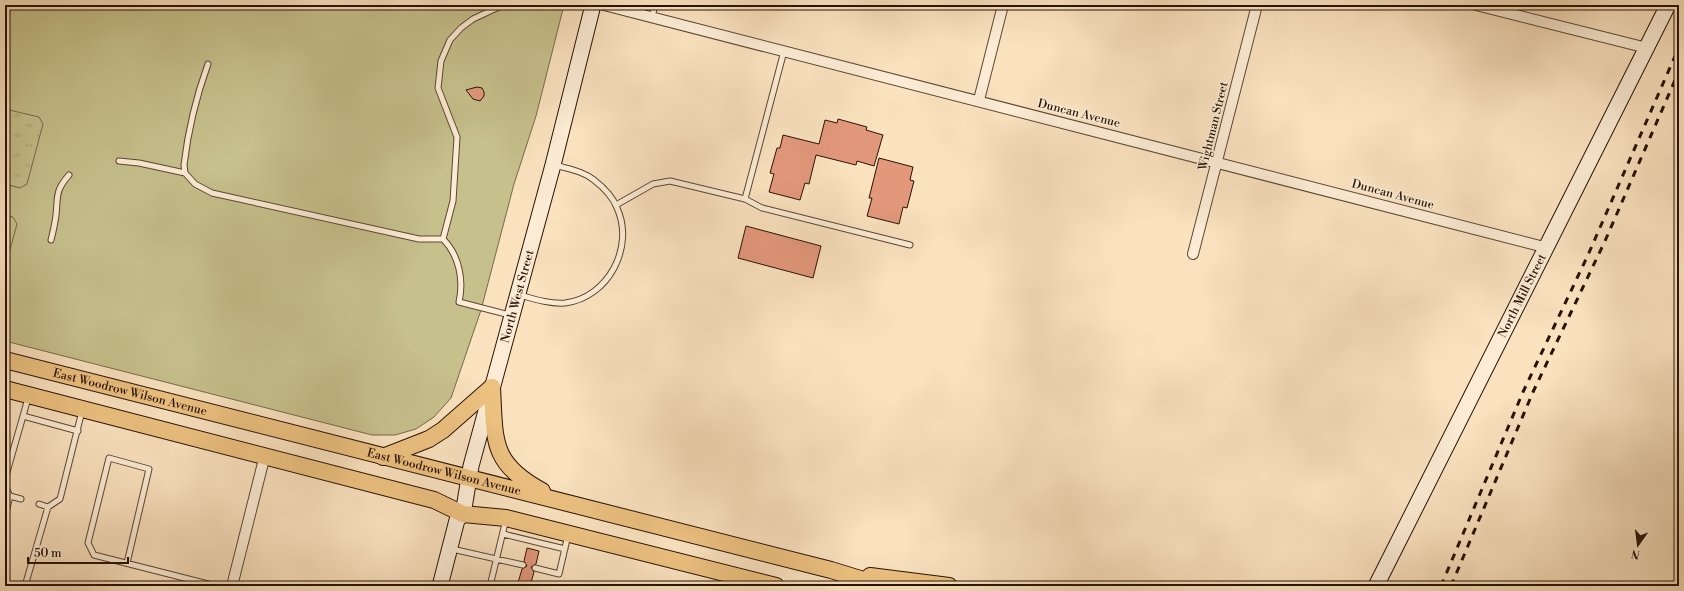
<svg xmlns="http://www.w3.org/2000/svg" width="1684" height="591" viewBox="0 0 1684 591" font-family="'Libre Bodoni',serif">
  <defs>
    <pattern id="park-tufts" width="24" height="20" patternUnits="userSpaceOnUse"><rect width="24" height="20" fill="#c6c08c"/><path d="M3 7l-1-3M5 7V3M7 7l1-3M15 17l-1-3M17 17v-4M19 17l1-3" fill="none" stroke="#aaa477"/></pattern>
  </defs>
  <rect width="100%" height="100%" fill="#fae2bf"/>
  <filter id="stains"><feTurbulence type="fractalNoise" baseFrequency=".005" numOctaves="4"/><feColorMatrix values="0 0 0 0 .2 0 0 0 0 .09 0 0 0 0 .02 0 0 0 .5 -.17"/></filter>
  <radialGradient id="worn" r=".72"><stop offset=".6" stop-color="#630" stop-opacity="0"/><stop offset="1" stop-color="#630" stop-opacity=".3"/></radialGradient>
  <path fill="#c6c08c" stroke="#776948" d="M5,5H564L536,116L514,184L481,310L451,398L434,417L416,429L395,435H372L5,341Z"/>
  <path fill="url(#park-tufts)" stroke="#776948" d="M5,109L39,117L43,124L27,184L20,188L5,184Z
    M5,215L13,217L17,224L5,268Z"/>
  <path fill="#e3987c" stroke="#281205" d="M477,87L482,88L484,92V96L480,101L473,99L466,90Z
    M838,119L867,127L866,130L883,135L874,166L857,161L856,165L816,155L809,184L805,183L800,200L769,192L774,174L770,173L777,148H780L783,135L819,144L825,120L837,123Z
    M879,158L913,167L910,180L914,181L907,208L903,207L899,224L867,216L872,198H869Z
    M746,226L821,246L813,278L738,258Z
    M527,548L539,551L536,564L531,567L534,572L530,586H517L522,569L527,566L524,561Z"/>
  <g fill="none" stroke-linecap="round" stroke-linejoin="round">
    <g stroke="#5c4634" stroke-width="7">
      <path id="lane" d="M652,17L655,5
        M208,64C196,97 188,131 184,165L185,173L195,184L212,193L419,239H443L453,201L457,137L438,88L441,61L450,40L461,28L473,19L503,5
        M119,161L139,163L185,173
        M745,199L784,51
        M616,205L653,184L670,181L745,199L762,208L910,245
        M443,239C459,255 464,280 459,302L510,315
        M51,240C53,232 55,224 56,215C58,196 55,191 69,175
        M520,295C534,299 549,304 565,303C608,298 635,247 617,208C613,197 603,187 594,180C583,171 568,169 555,165
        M23,416L28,398
        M5,479L23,416L78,431
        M5,486L10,496
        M48,507L60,499L82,411
        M5,516L10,496L21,499
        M503,534L565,549
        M452,549L523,565
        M127,563L149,469L109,458L88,543L94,555L216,586
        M535,568L559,574L568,535
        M442,583L457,586
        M25,586L48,507L39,504
        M490,586L506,519"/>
    </g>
    <g stroke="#5c4634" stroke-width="12">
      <path id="street" d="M604,5L1548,248
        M1476,5L1647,48
        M979,100L1003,5
        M1193,254L1257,5
        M232,586L265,455"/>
    </g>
    <g stroke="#281205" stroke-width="17">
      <g id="secondary">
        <path id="s1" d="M440,586L457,520L463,514L471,466L553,165L593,5"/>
        <path id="s2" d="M1376,586L1668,5"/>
      </g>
    </g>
    <g stroke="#281205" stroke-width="18">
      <g id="primary">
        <path id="s3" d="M5,360L831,570L883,586"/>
        <path d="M492,387C495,440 490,463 542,491"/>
        <path d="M5,389L434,500L463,514L506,518L776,586"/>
        <path d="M383,457L429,439L443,430L492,387"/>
        <path d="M870,576L949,586"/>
      </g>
    </g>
    <use href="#lane" stroke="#fcecd5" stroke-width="5"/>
    <use href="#street" stroke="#fcecd5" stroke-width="10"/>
    <use href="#secondary" stroke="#fcecd5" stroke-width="15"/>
    <use href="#primary" stroke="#edc180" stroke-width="16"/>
    <path stroke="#281205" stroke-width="3" stroke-dasharray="7 7" stroke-linecap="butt" d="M1441,586L1523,392L1588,255L1679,47
      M1451,586L1533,392L1605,241L1679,71"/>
  </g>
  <g text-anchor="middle" stroke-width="3" stroke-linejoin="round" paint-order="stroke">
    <g font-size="12" fill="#281205" stroke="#fcecd5">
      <text transform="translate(1079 113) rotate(14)" y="4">Duncan Avenue</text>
      <text transform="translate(1213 126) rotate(-76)" y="4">Wightman Street</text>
      <text transform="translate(1393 194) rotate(15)" y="4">Duncan Avenue</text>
      <text dy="4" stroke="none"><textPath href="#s1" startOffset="301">North West Street</textPath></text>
      <text dy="4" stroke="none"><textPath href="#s2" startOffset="325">North Mill Street</textPath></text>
      <text dy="4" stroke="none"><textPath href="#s3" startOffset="129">East Woodrow Wilson Avenue</textPath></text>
      <text dy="4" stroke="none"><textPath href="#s3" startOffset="453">East Woodrow Wilson Avenue</textPath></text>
    </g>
  </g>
  <rect width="1684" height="591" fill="none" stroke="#fae2bf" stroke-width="20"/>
  <rect x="6" y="6" width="1672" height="579" fill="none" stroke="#281205" stroke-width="2"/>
  <rect x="10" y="10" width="1664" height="571" fill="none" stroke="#281205"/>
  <g transform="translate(1638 545) rotate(194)" stroke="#fcecd5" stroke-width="3" paint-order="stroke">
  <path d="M0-3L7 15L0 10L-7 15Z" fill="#281205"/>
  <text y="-6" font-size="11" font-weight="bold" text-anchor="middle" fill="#281205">N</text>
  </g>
  <path d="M28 557v6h100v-6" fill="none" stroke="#281205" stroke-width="2"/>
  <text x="34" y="557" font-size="12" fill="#281205" stroke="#fcecd5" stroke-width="3" paint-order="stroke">50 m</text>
  <rect width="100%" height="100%" filter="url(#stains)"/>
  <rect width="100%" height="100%" fill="url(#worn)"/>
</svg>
